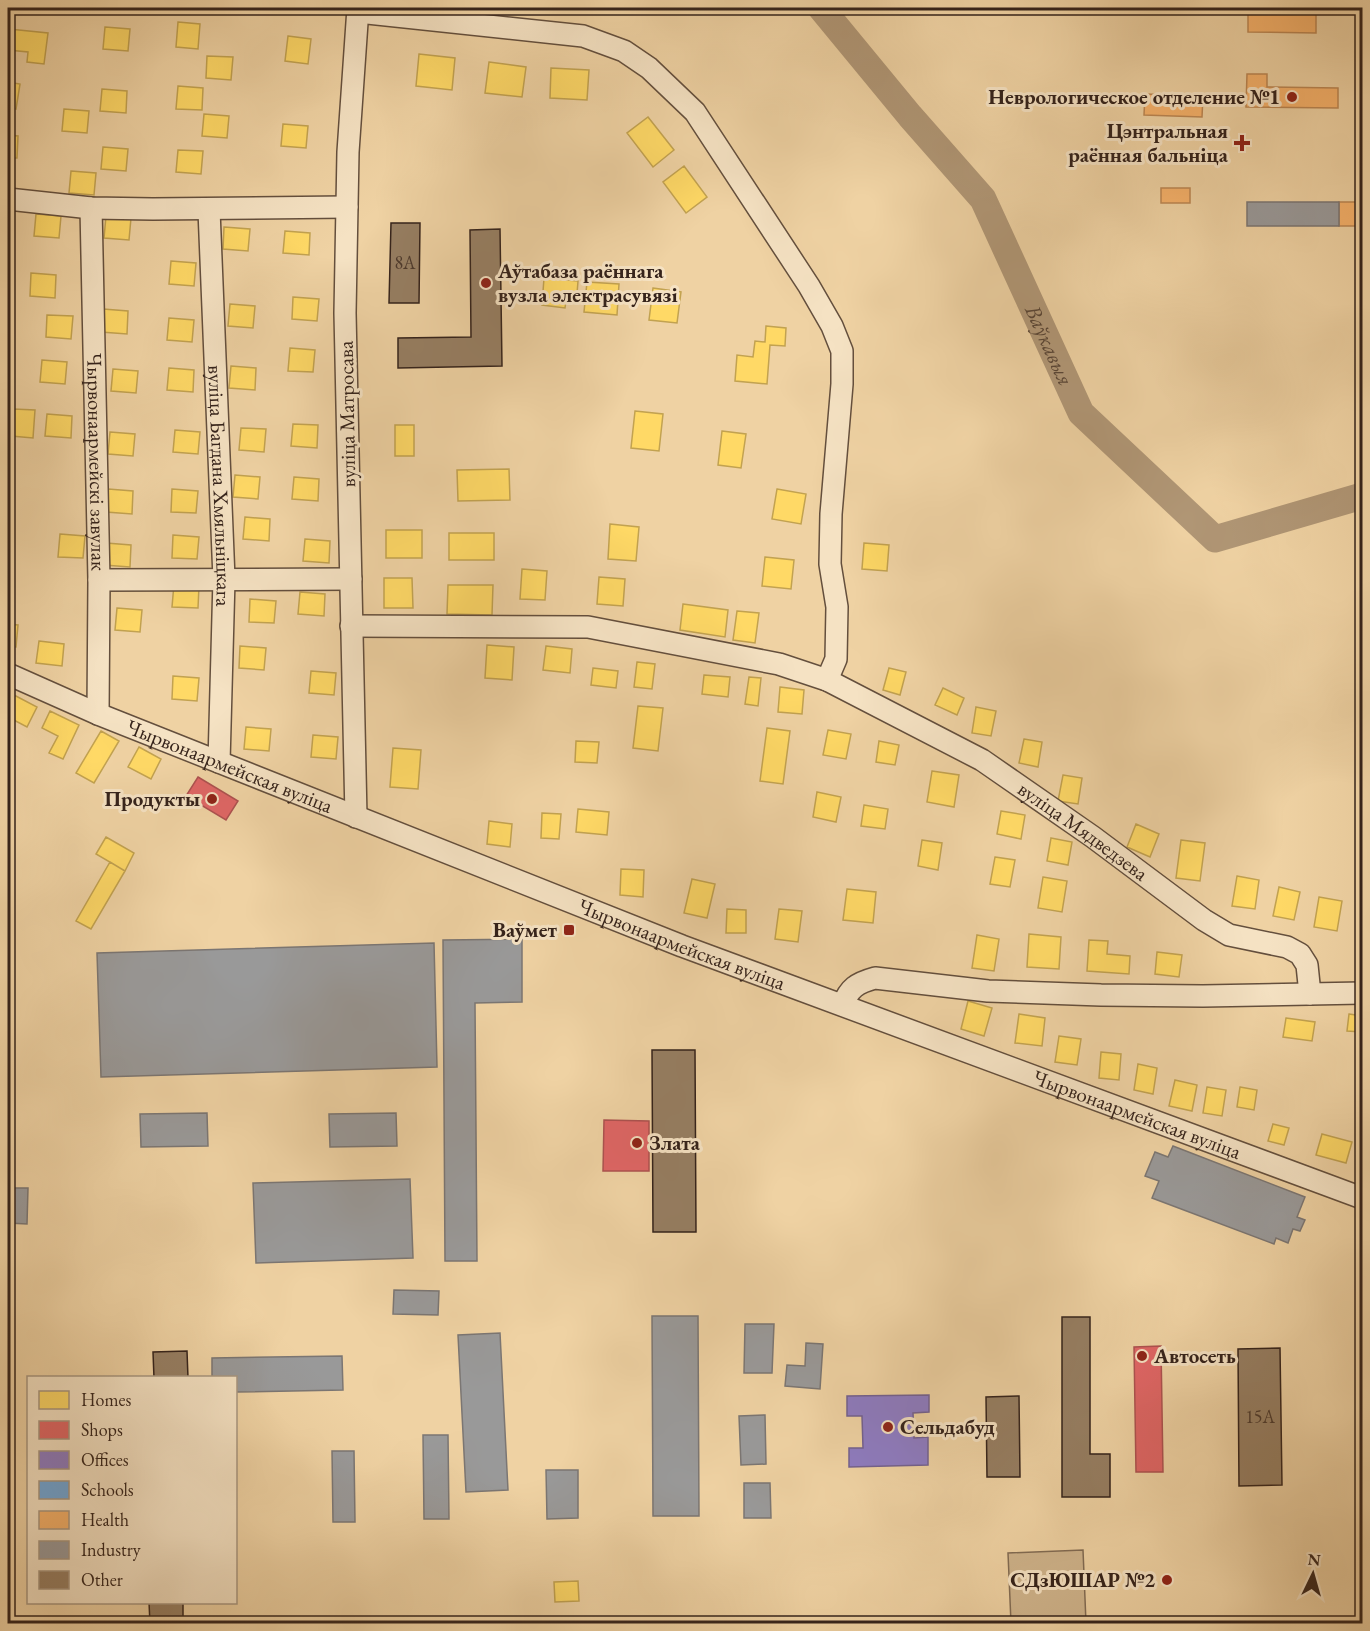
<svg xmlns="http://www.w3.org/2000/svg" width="1370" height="1631" viewBox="0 0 1370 1631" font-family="'EB Garamond',serif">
  <rect width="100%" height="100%" fill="#efd2a3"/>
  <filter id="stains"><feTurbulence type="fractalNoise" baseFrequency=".00333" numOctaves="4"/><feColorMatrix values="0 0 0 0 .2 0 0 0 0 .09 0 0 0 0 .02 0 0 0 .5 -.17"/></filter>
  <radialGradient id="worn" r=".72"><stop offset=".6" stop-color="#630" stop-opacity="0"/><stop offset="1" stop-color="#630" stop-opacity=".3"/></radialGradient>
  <path fill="#cfb48c" stroke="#826c54" stroke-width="1.5" d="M1083,1550L1086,1623H1011L1008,1553Z"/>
  <path fill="#ffd966" stroke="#c2a250" stroke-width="1.5" d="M178,22L200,24L198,49L176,47Z
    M105,27L130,29L128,51L103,49Z
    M9,29L48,33L44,64L27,62L28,52L8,50Z
    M288,36L311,39L308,64L285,61Z
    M419,54L455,58L452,90L416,86Z
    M207,56L233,57L231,80L206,78Z
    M489,62L526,67L522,97L485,93Z
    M551,68L589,70L587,100L550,98Z
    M8,82L20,84L16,109L8,107Z
    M178,86L203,88L202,110L176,109Z
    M102,89L127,91L126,113L100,111Z
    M64,109L89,111L87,133L62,131Z
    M204,114L229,116L227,138L202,136Z
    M648,117L674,150L653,167L627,133Z
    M283,124L308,126L306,148L281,146Z
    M8,135L18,136L17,158H8Z
    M103,147L128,149L126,171L101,169Z
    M178,150L203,151L201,174L176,172Z
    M684,166L707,197L686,213L663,182Z
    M71,171L96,173L94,195L69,193Z
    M36,214L61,216L59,238L34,236Z
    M106,216L131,218L129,240L104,238Z
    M224,227L250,229L248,251L223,249Z
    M285,231L310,233L309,255L283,253Z
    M171,261L196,263L194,286L169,284Z
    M31,273L56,275L55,298L30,296Z
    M544,278L578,281L577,294H567L565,308L542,305Z
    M587,282L619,284L617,315L584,312Z
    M653,288L681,292L677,323L649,320Z
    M293,297L319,299L317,321L292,319Z
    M230,304L255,306L253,328L228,326Z
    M103,309L128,311L127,334L101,332Z
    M47,315L73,316L71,339L46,337Z
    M169,318L194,320L192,342L167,340Z
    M766,326L786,328L785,346L770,345L767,384L735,381L737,355L753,357L755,341L765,342Z
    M290,348L315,350L313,372L288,371Z
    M42,360L67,362L65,384L40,382Z
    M231,366L256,368L255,390L229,388Z
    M169,368L194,370L193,392L167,390Z
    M113,369L138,371L136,393L111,391Z
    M13,409L35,410L33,438L11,436Z
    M635,411L663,414L659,451L631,448Z
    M47,414L72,416L71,438L45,436Z
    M293,424L318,425L317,448L291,446Z
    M395,425H414V456H395Z
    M241,428L266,429L264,452L239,450Z
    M175,430L200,432L198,454L173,452Z
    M722,431L746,434L741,468L718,465Z
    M110,432L135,434L133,456L108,454Z
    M509,469L510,500L458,501L457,470Z
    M235,475L260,477L258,499L233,497Z
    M294,477L319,479L318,501L292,499Z
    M108,489L133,491L132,514L106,512Z
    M172,489L198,491L196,513L171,512Z
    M777,489L806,494L801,524L772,519Z
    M245,517L270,519L269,541L243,539Z
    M610,524L639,527L636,561L608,559Z
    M386,530H422V558H386Z
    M449,533H494V560H449Z
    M60,534L85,536L83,558L58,557Z
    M173,535L199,537L197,559L172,558Z
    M305,539L330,541L329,563L303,561Z
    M106,543L131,545L130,567L104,565Z
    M864,543L889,545L887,571L862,569Z
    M765,557L794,560L791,589L762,586Z
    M522,569L547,571L545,600L520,599Z
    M599,577L625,579L623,606L597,604Z
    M384,578H412L413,608H384Z
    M174,584L199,586L198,608L172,607Z
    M448,585H493L492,615L447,614Z
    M300,592L325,594L324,616L298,614Z
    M250,599L276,601L274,623L249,622Z
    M683,604L728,610L725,637L680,630Z
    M117,608L142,610L140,632L115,630Z
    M737,611L759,613L755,643L733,640Z
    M8,624L18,625L16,647L8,646Z
    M39,641L64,644L62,666L36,663Z
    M487,645L514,647L512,680L485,678Z
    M240,646L266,648L264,670L239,668Z
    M546,646L572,649L570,673L543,670Z
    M637,662L655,664L652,689L634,687Z
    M593,668L618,671L616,688L591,685Z
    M889,668L906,672L900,695L883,690Z
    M311,671L336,673L334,695L309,693Z
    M704,675L730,677L728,697L702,694Z
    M173,676L199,678L197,701L172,699Z
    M749,677L761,678L758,706L745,704Z
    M780,687L804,690L802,714L778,712Z
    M943,688L964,698L957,715L935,705Z
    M14,695L37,707L27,727L8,717V708Z
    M638,706L663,708L658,751L633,748Z
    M976,707L996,711L991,736L972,733Z
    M50,711L79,725L63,759L49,753L58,736L42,728Z
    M246,727L271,729L269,751L244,749Z
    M767,728L790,731L783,784L760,781Z
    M828,730L851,734L846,759L823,755Z
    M101,731L119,741L94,783L76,773Z
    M313,735L338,737L336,759L311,757Z
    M1024,739L1042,742L1038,767L1019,763Z
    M576,741L599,742L597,763L575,762Z
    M879,741L899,745L895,765L876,762Z
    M139,747L161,759L151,779L128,767Z
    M393,748L421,750L418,789L390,787Z
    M932,771L959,775L954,807L927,802Z
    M1063,775L1082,778L1078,804L1058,801Z
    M817,792L841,797L836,822L813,817Z
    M864,805L888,809L885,829L861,826Z
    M578,809L609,812L607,835L576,832Z
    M1001,811L1025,815L1021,839L997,834Z
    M542,813L561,814L559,839L541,838Z
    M489,821L512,824L510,847L487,844Z
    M1136,824L1159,834L1150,857L1127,847Z
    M106,837L134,853L125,871L96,854Z
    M1051,838L1072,842L1068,865L1047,861Z
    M922,840L942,843L938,870L918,866Z
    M1181,840L1205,843L1200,881L1176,878Z
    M995,857L1015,860L1010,887L990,884Z
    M110,862L125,871L91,929L76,921Z
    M621,869L644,870L643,897L620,895Z
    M1237,876L1259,880L1255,909L1232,906Z
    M1043,877L1067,881L1062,912L1038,908Z
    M692,879L715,884L707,918L684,913Z
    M1279,887L1300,892L1294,920L1273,916Z
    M847,889L876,892L873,923L843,920Z
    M1319,897L1342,901L1337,931L1314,927Z
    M727,909L746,910V933H726Z
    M779,909L802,911L798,942L775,939Z
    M1029,934L1061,937L1059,969L1027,967Z
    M977,935L999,939L994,971L972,968Z
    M1089,940L1108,941L1107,954L1130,956L1129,974L1087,971Z
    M1157,952L1182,955L1179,977L1155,974Z
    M968,1001L992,1008L984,1036L961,1029Z
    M1019,1014L1045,1018L1042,1046L1015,1043Z
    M1349,1014L1362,1016V1032L1347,1031Z
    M1286,1018L1315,1022L1312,1041L1283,1037Z
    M1059,1036L1081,1039L1077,1065L1055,1062Z
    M1101,1052L1121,1054L1119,1080L1099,1078Z
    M1138,1064L1157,1068L1153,1094L1134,1090Z
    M1175,1080L1197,1085L1192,1111L1169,1106Z
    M1207,1087L1226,1090L1222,1116L1203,1113Z
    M1240,1087L1257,1090L1254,1110L1237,1107Z
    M1273,1124L1289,1128L1284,1145L1268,1141Z
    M1322,1134L1352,1142L1346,1163L1316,1155Z
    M578,1581L579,1601L555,1602L554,1582Z"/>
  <path fill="#e06666" stroke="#ad5250" stroke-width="1.5" d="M198,777L238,801L226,820L186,796Z
    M604,1120L649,1121V1171H603Z
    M1161,1346L1163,1472H1136L1134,1347Z"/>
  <path fill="#8e7cc3" stroke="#736191" stroke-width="1.5" d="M929,1395V1412L913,1413L914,1438L928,1437V1465L849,1467V1448H863L862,1416H847V1396Z"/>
  <path fill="#6fa8dc" stroke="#5e80a2" stroke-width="1.5" d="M1359,1585H1362V1624H1359Z"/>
  <path fill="#f6b26b" stroke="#bc8753" stroke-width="1.5" d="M1248,12H1316V33L1248,32Z
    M1247,74H1267V87L1338,88V108L1246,107Z
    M1145,94L1203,96L1202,117L1144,115Z
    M1161,188H1190V203H1161Z
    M1339,202H1362V226H1339Z"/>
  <path fill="#999" stroke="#7b7673" stroke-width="1.5" d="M1247,202H1339V226H1247Z
    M522,939V1002L475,1003L477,1261H445L443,940Z
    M434,943L437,1067L101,1077L97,953Z
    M207,1113L208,1146L141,1147L140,1114Z
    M396,1113L397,1146L330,1147L329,1114Z
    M1173,1146L1305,1197L1297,1217L1305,1220L1300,1231L1293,1229L1288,1243L1276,1238L1274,1244L1152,1198L1159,1181L1145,1176L1155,1152L1168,1157Z
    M410,1179L413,1258L256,1263L253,1183Z
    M8,1188H28L27,1224L8,1223Z
    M394,1290L439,1291L438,1315L393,1314Z
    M652,1316H698L699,1516H653Z
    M745,1324H774L772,1373H744Z
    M500,1333L508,1490L466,1492L458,1335Z
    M806,1343L823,1344L820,1389L785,1386L787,1365L805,1366Z
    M342,1356L343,1390L236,1392V1378H212V1358Z
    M765,1415L766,1464L741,1465L739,1416Z
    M423,1435H448L449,1519H424Z
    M332,1451H354L355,1522H333Z
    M546,1470H578V1518L547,1519Z
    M744,1483H770L771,1518H744Z"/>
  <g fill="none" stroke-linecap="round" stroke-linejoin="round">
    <path stroke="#b09675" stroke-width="27" id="s1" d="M821,8L910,116L983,199L1081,413L1215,539L1362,496"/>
  </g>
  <path fill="#967e62" stroke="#35231b" stroke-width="1.5" d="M391,223H420L419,303H389Z
    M500,229L502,366L398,368V338L471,337L470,230Z
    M652,1050H695L696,1232H653Z
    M1062,1317H1090V1454H1110V1497H1062Z
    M1280,1348L1282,1485L1239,1486L1238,1349Z
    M187,1351L188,1378H154L153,1352Z
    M1019,1396L1020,1477H987L986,1397Z
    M149,1602H183V1624H150Z"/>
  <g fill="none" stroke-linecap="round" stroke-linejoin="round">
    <g stroke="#644f3d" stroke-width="24">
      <g id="minor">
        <path d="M358,12L583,36L624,51L649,68L695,112L809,286L832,326L842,351V384L831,514L830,564L837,607L836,659L827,680"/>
        <path d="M8,199L91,208L153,209L347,207"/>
        <path id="s2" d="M91,208L99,580L98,714"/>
        <path id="s3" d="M209,210L224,579L219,762"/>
        <path d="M99,580L351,579"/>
        <path id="s4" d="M351,626L588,627L779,664L827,680L982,760L1093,837L1204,920L1229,935L1287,947L1300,954L1307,965L1310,994"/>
        <path id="s5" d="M8,674L98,714L682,946L1362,1198"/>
        <path d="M356,817L345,313L348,152L358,8"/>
        <path d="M843,1005C849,988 857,983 875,978L988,991L1101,995L1203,996L1362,993"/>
      </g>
    </g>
    <use href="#minor" stroke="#f5e2c3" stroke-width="21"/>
  </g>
  <g fill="#8f2418" stroke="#f5e2c3" stroke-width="2">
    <circle cx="1292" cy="97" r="6"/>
    <path d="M1239 134h6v6h6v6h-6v6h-6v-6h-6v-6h6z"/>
    <circle cx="486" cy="283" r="6"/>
    <circle cx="212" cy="799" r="6"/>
    <rect x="563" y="924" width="12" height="12" rx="3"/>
    <circle cx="637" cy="1143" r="6"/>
    <circle cx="1142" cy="1356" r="6"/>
    <circle cx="888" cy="1427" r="6"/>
    <circle cx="1167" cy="1580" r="6"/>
  </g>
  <g text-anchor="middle" stroke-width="6" stroke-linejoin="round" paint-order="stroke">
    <g font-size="18" fill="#4d3a2d">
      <text x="405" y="269">8А</text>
      <text x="1260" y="1423">15А</text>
    </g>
    <g font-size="21" font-weight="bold" fill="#35231b" stroke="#f5e2c3" text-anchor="end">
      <text x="1280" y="104">Неврологическое отделение №1</text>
      <text x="1228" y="138">Цэнтральная<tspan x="1228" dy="24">раённая бальніца</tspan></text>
      <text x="498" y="278" text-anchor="start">Аўтабаза раённага<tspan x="498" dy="24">вузла электрасувязі</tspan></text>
      <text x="200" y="806">Продукты</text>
      <text x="557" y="937">Ваўмет</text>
      <text x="649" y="1150" text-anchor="start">Злата</text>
      <text x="1154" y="1363" text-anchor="start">Автосеть</text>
      <text x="900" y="1434" text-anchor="start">Сельдабуд</text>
      <text x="1155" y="1587">СДзЮШАР №2</text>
    </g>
    <g font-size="21" fill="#35231b" stroke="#f5e2c3">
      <text transform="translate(347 414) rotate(-91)" y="7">вуліца Матросава</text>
      <text dy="7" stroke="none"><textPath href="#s2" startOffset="254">Чырвонаармейскі завулак</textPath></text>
      <text dy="7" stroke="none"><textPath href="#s3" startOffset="276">вуліца Багдана Хмяльніцкага</textPath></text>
      <text dy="7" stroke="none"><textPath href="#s5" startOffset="240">Чырвонаармейская вуліца</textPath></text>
      <text dy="7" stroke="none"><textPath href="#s4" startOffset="780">вуліца Мядведзева</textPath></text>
      <text dy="7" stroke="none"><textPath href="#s5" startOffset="726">Чырвонаармейская вуліца</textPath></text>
      <text dy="7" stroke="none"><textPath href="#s5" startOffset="1212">Чырвонаармейская вуліца</textPath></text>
    </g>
    <g font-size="22" font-style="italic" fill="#5a4636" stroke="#f5e2c3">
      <text dy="8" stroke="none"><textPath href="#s1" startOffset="411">Ваўкавыя</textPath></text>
    </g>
  </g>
  <rect width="1370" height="1631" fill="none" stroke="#efd2a3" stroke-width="30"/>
  <rect x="9" y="9" width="1352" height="1613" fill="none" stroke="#35231b" stroke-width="3"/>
  <rect x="15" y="15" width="1340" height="1601" fill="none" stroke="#35231b" stroke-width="1.5"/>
  <rect x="27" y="1376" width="210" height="228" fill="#f5e2c3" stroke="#a89680" stroke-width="1.5"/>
  <rect x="39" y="1391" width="30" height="18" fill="#ffd966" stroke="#a89680" stroke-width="1.5"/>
  <text x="81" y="1406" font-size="18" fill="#35231b">Homes</text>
  <rect x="39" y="1421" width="30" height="18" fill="#e06666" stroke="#a89680" stroke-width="1.5"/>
  <text x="81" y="1436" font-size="18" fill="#35231b">Shops</text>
  <rect x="39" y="1451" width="30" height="18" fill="#8e7cc3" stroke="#a89680" stroke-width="1.5"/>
  <text x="81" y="1466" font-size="18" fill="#35231b">Offices</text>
  <rect x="39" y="1481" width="30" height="18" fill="#6fa8dc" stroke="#a89680" stroke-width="1.5"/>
  <text x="81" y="1496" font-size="18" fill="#35231b">Schools</text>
  <rect x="39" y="1511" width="30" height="18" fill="#f6b26b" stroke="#a89680" stroke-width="1.5"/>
  <text x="81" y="1526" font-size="18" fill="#35231b">Health</text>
  <rect x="39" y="1541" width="30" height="18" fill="#999999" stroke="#a89680" stroke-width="1.5"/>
  <text x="81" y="1556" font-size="18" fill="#35231b">Industry</text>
  <rect x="39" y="1571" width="30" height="18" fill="#967e62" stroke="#a89680" stroke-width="1.5"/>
  <text x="81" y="1586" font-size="18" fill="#35231b">Other</text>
  <g transform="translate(1313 1574) rotate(5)" stroke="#f5e2c3" stroke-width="4.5" paint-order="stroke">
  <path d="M0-4.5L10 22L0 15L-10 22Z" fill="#35231b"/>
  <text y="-9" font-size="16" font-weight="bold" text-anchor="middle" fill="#35231b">N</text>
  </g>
  <rect width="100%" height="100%" filter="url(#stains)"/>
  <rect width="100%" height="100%" fill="url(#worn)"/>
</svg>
